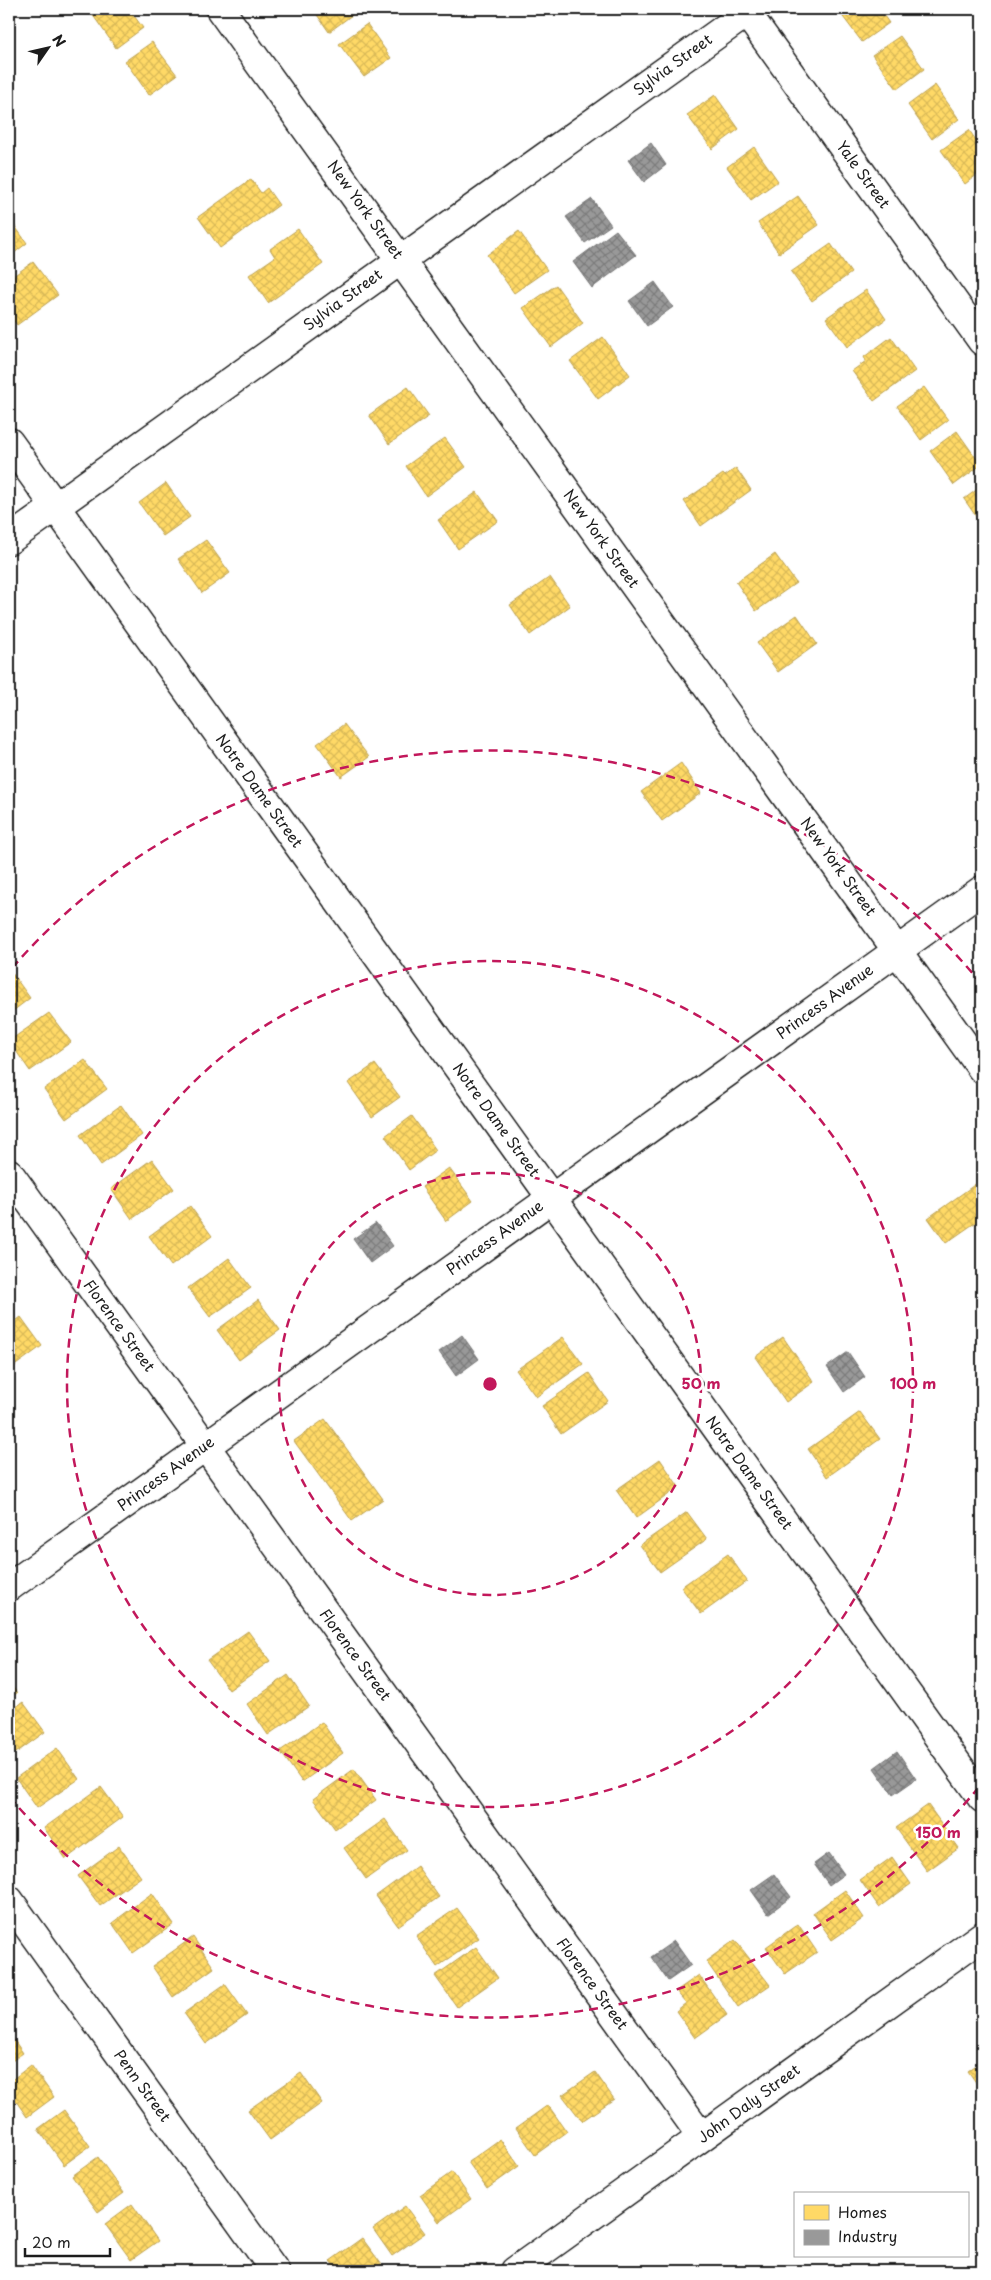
<svg xmlns="http://www.w3.org/2000/svg" width="991" height="2280" viewBox="0 0 991 2280" font-family="'Playpen Sans',sans-serif">
  <defs>
    <pattern id="homes-cross-hatch" width="8" height="8" patternUnits="userSpaceOnUse" patternTransform="scale(1.25)"><rect width="8" height="8" fill="#ffd966"/><path d="M0 0l8 8M0 8l8-8" fill="none" stroke="#daba58"/></pattern>
    <pattern id="industry-cross-hatch" width="8" height="8" patternUnits="userSpaceOnUse" patternTransform="scale(1.25)"><rect width="8" height="8" fill="#999"/><path d="M0 0l8 8M0 8l8-8" fill="none" stroke="#7c7c7c"/></pattern>
  </defs>
  <rect width="100%" height="100%" fill="#fff"/>
  <filter id="ink" filterUnits="userSpaceOnUse"><feTurbulence type="fractalNoise" baseFrequency=".02" numOctaves="2"/><feDisplacementMap in="SourceGraphic" scale="10" xChannelSelector="R" yChannelSelector="G"/><feConvolveMatrix kernelMatrix="1 2 1 2 8 2 1 2 1" color-interpolation-filters="sRGB"/></filter>
  <g filter="url(#ink)">
    <path fill="url(#homes-cross-hatch)" stroke="#bba050" d="M99,9H129L143,28L116,48L92,14Z
      M313,9H354L356,12L329,32Z
      M837,9H879L889,23L862,42Z
      M367,24L391,58L364,77L339,44Z
      M900,36L924,69L897,89L872,55Z
      M152,42L177,75L149,95L125,61Z
      M935,85L959,119L932,139L908,105Z
      M715,95L739,129L712,149L687,115Z
      M969,130L982,149V171L965,184L941,150Z
      M754,147L778,181L751,200L727,167Z
      M251,179L261,193L267,188L279,205L220,248L198,217Z
      M798,196L819,225L779,253L758,223Z
      M9,218L27,243L9,257Z
      M298,229L323,264L268,303L249,275L275,257L270,249Z
      M519,231L547,270L514,293L487,255Z
      M831,244L851,273L812,301L791,272Z
      M33,262L58,295L17,325L9,314V279Z
      M556,285L583,323L551,347L523,308Z
      M866,290L886,319L847,347L826,318Z
      M603,337L630,375L598,399L570,361Z
      M891,337L915,371L874,401L852,371L866,361L864,357Z
      M408,387L429,416L389,444L369,415Z
      M924,387L948,420L921,440L897,406Z
      M957,431L981,465L954,485L930,451Z
      M445,438L466,467L426,496L406,466Z
      M736,468L751,490L701,526L684,501L723,474L725,476Z
      M166,483L190,517L163,536L139,503Z
      M982,486V525L964,499Z
      M477,492L498,521L458,549L438,520Z
      M206,540L230,573L202,593L178,559Z
      M775,554L796,583L756,611L736,582Z
      M550,577L570,606L530,635L510,605Z
      M797,615L817,644L778,672L757,643Z
      M344,724L369,757L341,777L317,744Z
      M681,763L701,793L662,821L641,792Z
      M9,969L30,998L9,1014Z
      M49,1013L71,1042L30,1071L9,1041Z
      M85,1060L107,1089L66,1119L44,1089Z
      M375,1064L400,1097L372,1117L348,1083Z
      M121,1105L142,1135L101,1165L80,1135Z
      M412,1116L436,1150L409,1170L385,1136Z
      M152,1159L174,1189L132,1219L111,1189Z
      M449,1168L473,1201L446,1221L422,1187Z
      M977,1183L982,1190V1218L946,1243L928,1218Z
      M190,1206L212,1236L171,1266L149,1236Z
      M229,1258L251,1288L210,1317L188,1288Z
      M258,1300L280,1330L239,1360L217,1330Z
      M21,1317L42,1346L9,1370V1326Z
      M563,1337L583,1364L536,1397L516,1370Z
      M783,1337L814,1382L786,1402L755,1357Z
      M589,1373L608,1401L561,1434L542,1406Z
      M860,1412L880,1439L827,1477L808,1449Z
      M325,1419L383,1499L352,1521L294,1441Z
      M660,1459L679,1487L636,1518L616,1490Z
      M687,1512L707,1539L660,1572L640,1545Z
      M728,1554L747,1581L701,1614L681,1587Z
      M248,1631L270,1661L229,1690L207,1660Z
      M288,1675L309,1706L268,1735L247,1704Z
      M9,1682L17,1693L9,1698Z
      M23,1702L45,1732L9,1758V1712Z
      M322,1722L343,1753L302,1782L280,1751Z
      M57,1748L79,1779L37,1808L16,1778Z
      M354,1769L376,1800L335,1829L313,1799Z
      M101,1787L123,1817L66,1859L44,1828Z
      M928,1805L959,1848L927,1871L896,1828Z
      M385,1819L407,1850L366,1879L344,1848Z
      M119,1846L141,1877L100,1906L78,1876Z
      M892,1857L911,1884L879,1907L860,1880Z
      M417,1866L439,1897L398,1926L376,1896Z
      M845,1890L864,1918L832,1940L813,1913Z
      M152,1893L174,1924L133,1953L112,1923Z
      M457,1908L479,1938L437,1967L416,1936Z
      M798,1924L817,1952L785,1974L766,1947Z
      M193,1937L214,1968L173,1997L152,1966Z
      M735,1940L770,1985L738,2007L706,1961Z
      M476,1947L498,1978L457,2007L435,1976Z
      M699,1975L727,2015L695,2038L676,2011L686,2003L676,1991Z
      M225,1984L247,2015L206,2044L184,2013Z
      M9,2033L23,2053L9,2063Z
      M982,2061V2091L968,2071Z
      M31,2065L54,2097L27,2117L9,2091V2082Z
      M595,2072L614,2099L582,2121L562,2095Z
      M301,2073L322,2103L270,2140L248,2110Z
      M548,2105L567,2132L535,2155L516,2128Z
      M64,2110L90,2146L64,2165L38,2129Z
      M500,2139L519,2166L487,2189L468,2162Z
      M98,2157L124,2193L98,2212L72,2176Z
      M452,2172L471,2199L439,2222L420,2195Z
      M132,2204L158,2241L131,2260L105,2224Z
      M405,2206L425,2233L392,2256L373,2229Z
      M362,2238L382,2265L373,2271H338L330,2261Z"/>
    <path fill="url(#industry-cross-hatch)" stroke="#747474" d="M651,143L666,165L644,182L628,160Z
      M592,199L611,225L585,243L566,217Z
      M616,230L636,255L592,288L573,262Z
      M655,282L673,307L647,326L629,301Z
      M376,1223L393,1246L370,1263L353,1239Z
      M462,1335L479,1359L456,1376L439,1352Z
      M848,1352L865,1377L844,1392L827,1367Z
      M897,1751L916,1779L893,1795L874,1768Z
      M829,1853L844,1874L829,1885L814,1864Z
      M774,1874L791,1897L768,1914L751,1890Z
      M674,1941L691,1965L668,1981L651,1957Z"/>
    <g fill="none" stroke-linecap="round" stroke-linejoin="round">
      <g stroke="#1c1c1c" stroke-width="31">
        <path id="minor" d="M220,9L982,1069
          M744,9L982,341
          M9,442L982,1798
          M9,540L752,9
          M9,1173L702,2137
          M9,1587L982,890
          M9,1900L275,2271
          M515,2271L982,1936"/>
      </g>
      <use href="#minor" stroke="#fff" stroke-width="28"/>
    </g>
  </g>
  <g fill="none" stroke="#c2185b" stroke-width="2.5" stroke-dasharray="9 6">
    <circle cx="490" cy="1384" r="211"/>
    <circle cx="490" cy="1384" r="423"/>
    <path d="M979 1787A634 634 0 0 1 12 1800M12 968A634 634 0 0 1 979 981"/>
  </g>
  <g text-anchor="middle" stroke-width="5" stroke-linejoin="round" paint-order="stroke">
    <g font-size="15" fill="#1c1c1c" stroke="#fff">
      <text transform="translate(673 65) rotate(-36)" y="5">Sylvia Street</text>
      <text transform="translate(863 175) rotate(54)" y="5">Yale Street</text>
      <text transform="translate(365 210) rotate(54)" y="5">New York Street</text>
      <text transform="translate(343 300) rotate(-36)" y="5">Sylvia Street</text>
      <text transform="translate(601 539) rotate(54)" y="5">New York Street</text>
      <text transform="translate(259 791) rotate(54)" y="5">Notre Dame Street</text>
      <text transform="translate(838 867) rotate(54)" y="5">New York Street</text>
      <text transform="translate(825 1002) rotate(-36)" y="5">Princess Avenue</text>
      <text transform="translate(496 1120) rotate(54)" y="5">Notre Dame Street</text>
      <text transform="translate(495 1238) rotate(-36)" y="5">Princess Avenue</text>
      <text transform="translate(119 1326) rotate(54)" y="5">Florence Street</text>
      <text transform="translate(749 1473) rotate(54)" y="5">Notre Dame Street</text>
      <text transform="translate(166 1474) rotate(-36)" y="5">Princess Avenue</text>
      <text transform="translate(355 1655) rotate(54)" y="5">Florence Street</text>
      <text transform="translate(592 1984) rotate(54)" y="5">Florence Street</text>
      <text transform="translate(142 2086) rotate(54)" y="5">Penn Street</text>
      <text transform="translate(749 2104) rotate(-36)" y="5">John Daly Street</text>
    </g>
  </g>
  <circle cx="490" cy="1384" r="8" fill="#c2185b" stroke="#fff" stroke-width="2.5"/>
  <g font-size="15" text-anchor="middle" font-weight="bold" fill="#c2185b" stroke="#fff" stroke-width="5" stroke-linejoin="round" paint-order="stroke">
    <text x="701" y="1389">50 m</text>
    <text x="913" y="1389">100 m</text>
    <text x="938" y="1838">150 m</text>
  </g>
  <rect width="991" height="2280" fill="none" stroke="#fff" stroke-width="30"/>
  <rect x="15" y="15" width="961" height="2250" fill="none" stroke="#1c1c1c" stroke-width="2" filter="url(#ink)"/>
  <rect x="794" y="2192" width="175" height="65" fill="#ffffff" stroke="#a4a4a4"/>
  <rect x="804" y="2205" width="25" height="15" fill="#ffd966" stroke="#a4a4a4"/>
  <text x="838" y="2218" font-size="15" fill="#1c1c1c">Homes</text>
  <rect x="804" y="2230" width="25" height="15" fill="#999999" stroke="#a4a4a4"/>
  <text x="838" y="2242" font-size="15" fill="#1c1c1c">Industry</text>
  <g transform="translate(48 48) rotate(56)" stroke="#ffffff" stroke-width="4" paint-order="stroke">
  <path d="M0-4L9 19L0 12L-9 19Z" fill="#1c1c1c"/>
  <text y="-8" font-size="14" font-weight="bold" text-anchor="middle" fill="#1c1c1c">N</text>
  </g>
  <path d="M25 2248v8h85v-8" fill="none" stroke="#1c1c1c" stroke-width="2.5"/>
  <text x="32" y="2248" font-size="15" fill="#1c1c1c" stroke="#ffffff" stroke-width="4" paint-order="stroke">20 m</text>
</svg>
